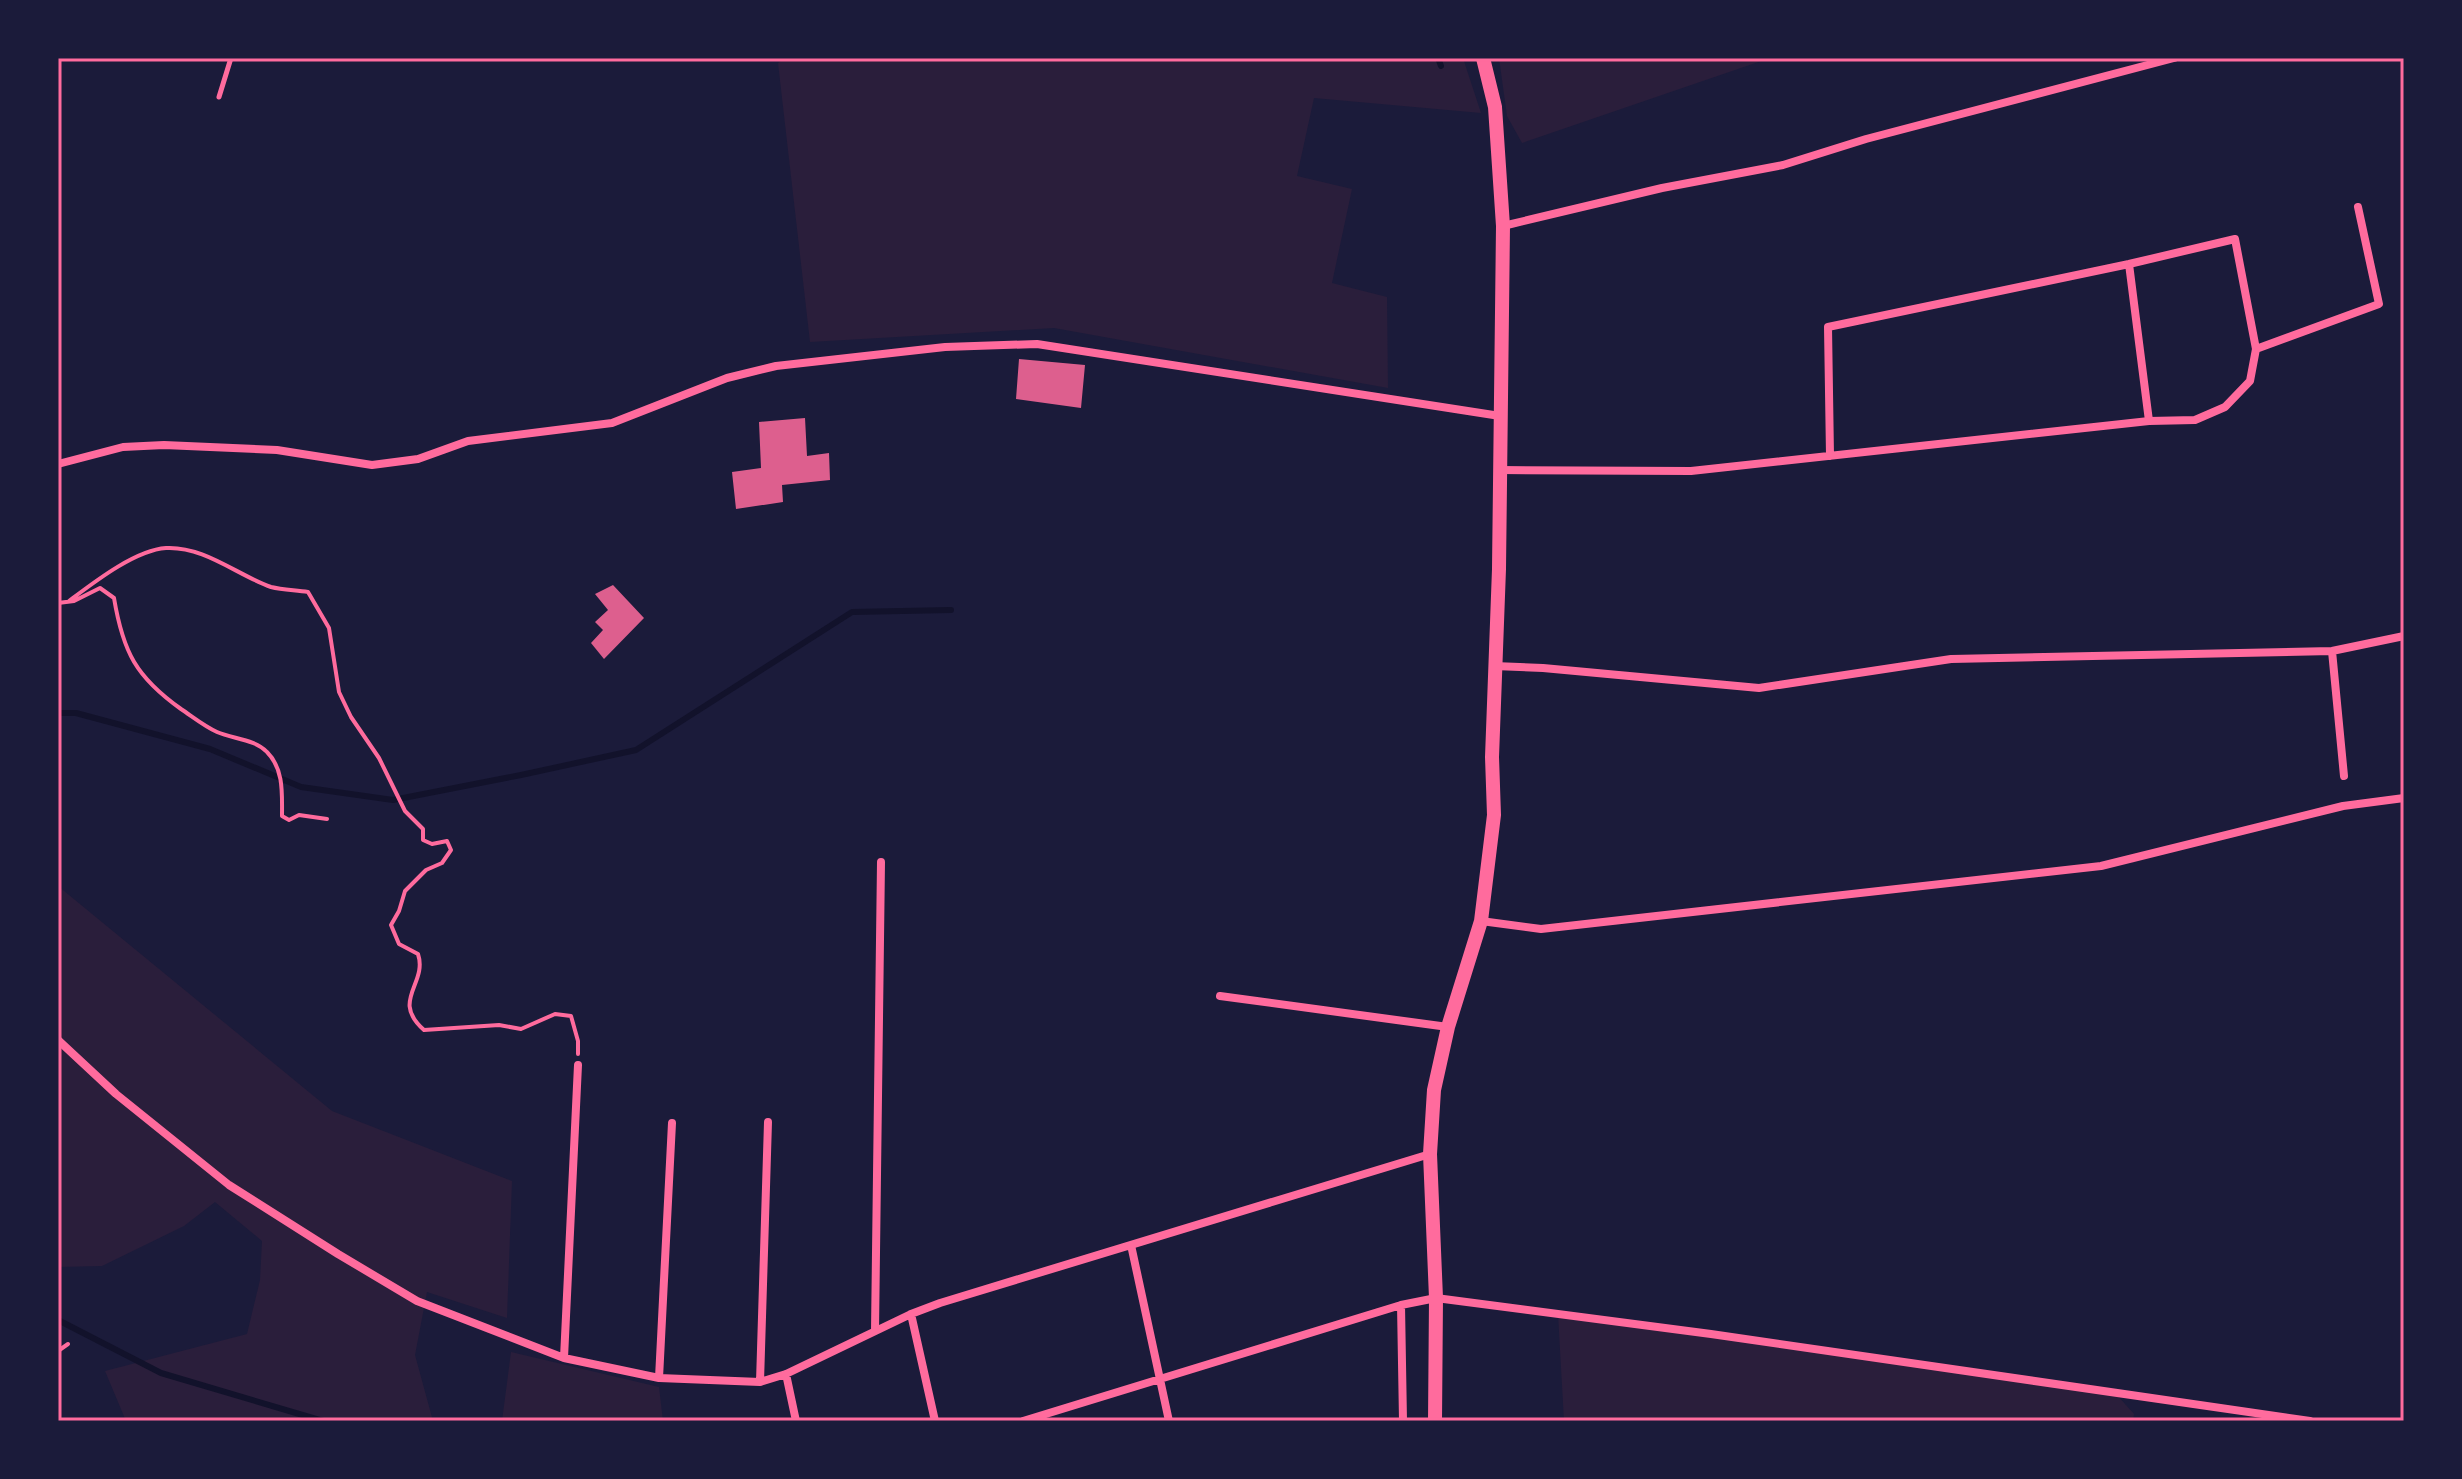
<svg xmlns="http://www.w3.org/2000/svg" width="2462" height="1479" viewBox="0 0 2462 1479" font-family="Karla,sans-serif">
  <rect width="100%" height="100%" fill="#1b1b3a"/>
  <path fill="#2a1e3b" d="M785,58H1463L1481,113L1314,98L1297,176L1352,189L1332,283L1387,297L1388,388L1054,328L810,342L778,63Z
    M1499,58H1770L1522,143L1507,116Z
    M58,886L332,1111L512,1181L507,1318L427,1292L415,1355L433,1421H126L105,1371L247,1334L260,1280L262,1241L215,1202L184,1226L102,1266L58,1267Z
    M1558,1314L2116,1394L2134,1414L2133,1421H1564Z
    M511,1352L659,1387L663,1421H502Z"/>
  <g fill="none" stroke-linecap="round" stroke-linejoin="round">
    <path stroke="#12122b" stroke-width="6" d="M1438,58L1441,66
      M58,713H76L210,749L301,787L393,800L521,775L636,750L852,612L951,610
      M58,1320L161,1373L323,1421"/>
  </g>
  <path fill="#dd5f8e" d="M1019,359L1085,365L1081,408L1016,399Z
    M805,418L807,456L829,453L830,480L782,485L783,502L736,509L732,472L761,468L759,422Z
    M613,585L644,618L604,659L591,643L603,630L595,622L608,610L595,594Z"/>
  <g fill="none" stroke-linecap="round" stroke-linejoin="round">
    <path stroke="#ff6b9d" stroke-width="4" d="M69,601C93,583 135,550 166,548C204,546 237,575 271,587C283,590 296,590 308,592L329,628L339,692L351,717L379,758L405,811L423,829V840L432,844L447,841L451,850L442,863L426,870L405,891L399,911L391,925L399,944L418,954C428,984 390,1000 424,1030L499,1025L521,1029L555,1014L571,1016L578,1041V1054
      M58,603L74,601L100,588L114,598C123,652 136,677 181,709C193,717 204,726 217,732C233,739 255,739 267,752C284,769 282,794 282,816L289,820L299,815L327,819
      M58,1351L68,1344"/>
    <path stroke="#ff6b9d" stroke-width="5" d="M219,97L231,58"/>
    <path stroke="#ff6b9d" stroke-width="8" d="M1503,226L1662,188L1783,165L1866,139L2174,58
      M2129,264L2149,421
      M1830,456L1828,327L2129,264L2235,239L2256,349
      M58,464L123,447L164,445L277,450L372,465L418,459L468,441L612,423L727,378L776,366L945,347L1037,344L1500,416
      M1500,470L1691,471L2149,421L2195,420L2225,407L2250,381L2256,349L2379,304L2358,207
      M2332,651L2344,776
      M1494,666L1543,668L1759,688L1951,659L2332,651L2404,636
      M1481,921L1541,929L2101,866L2343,806L2404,798
      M1220,996L1448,1027
      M58,1040L116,1094L229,1185L338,1254L417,1301L564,1358L659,1378L760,1382L786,1374L911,1314L940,1303L1430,1154
      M1131,1245L1169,1421
      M1401,1305L1403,1421
      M911,1314L935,1421
      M875,1331L881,862
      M564,1358L578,1065
      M786,1374L796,1421
      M659,1378L672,1123
      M760,1382L768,1122
      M1023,1421L1401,1305L1436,1298L1711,1334L2310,1421"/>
    <path stroke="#ff6b9d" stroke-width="14" d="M1435,1421L1436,1298L1430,1154L1434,1090L1448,1027L1481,921L1494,815L1492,757L1499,569L1503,226L1495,107L1483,58"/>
  </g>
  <rect width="2462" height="1479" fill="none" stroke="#1b1b3a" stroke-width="120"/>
  <rect x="60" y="60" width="2342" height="1359" fill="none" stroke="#ff6b9d" stroke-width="3"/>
</svg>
